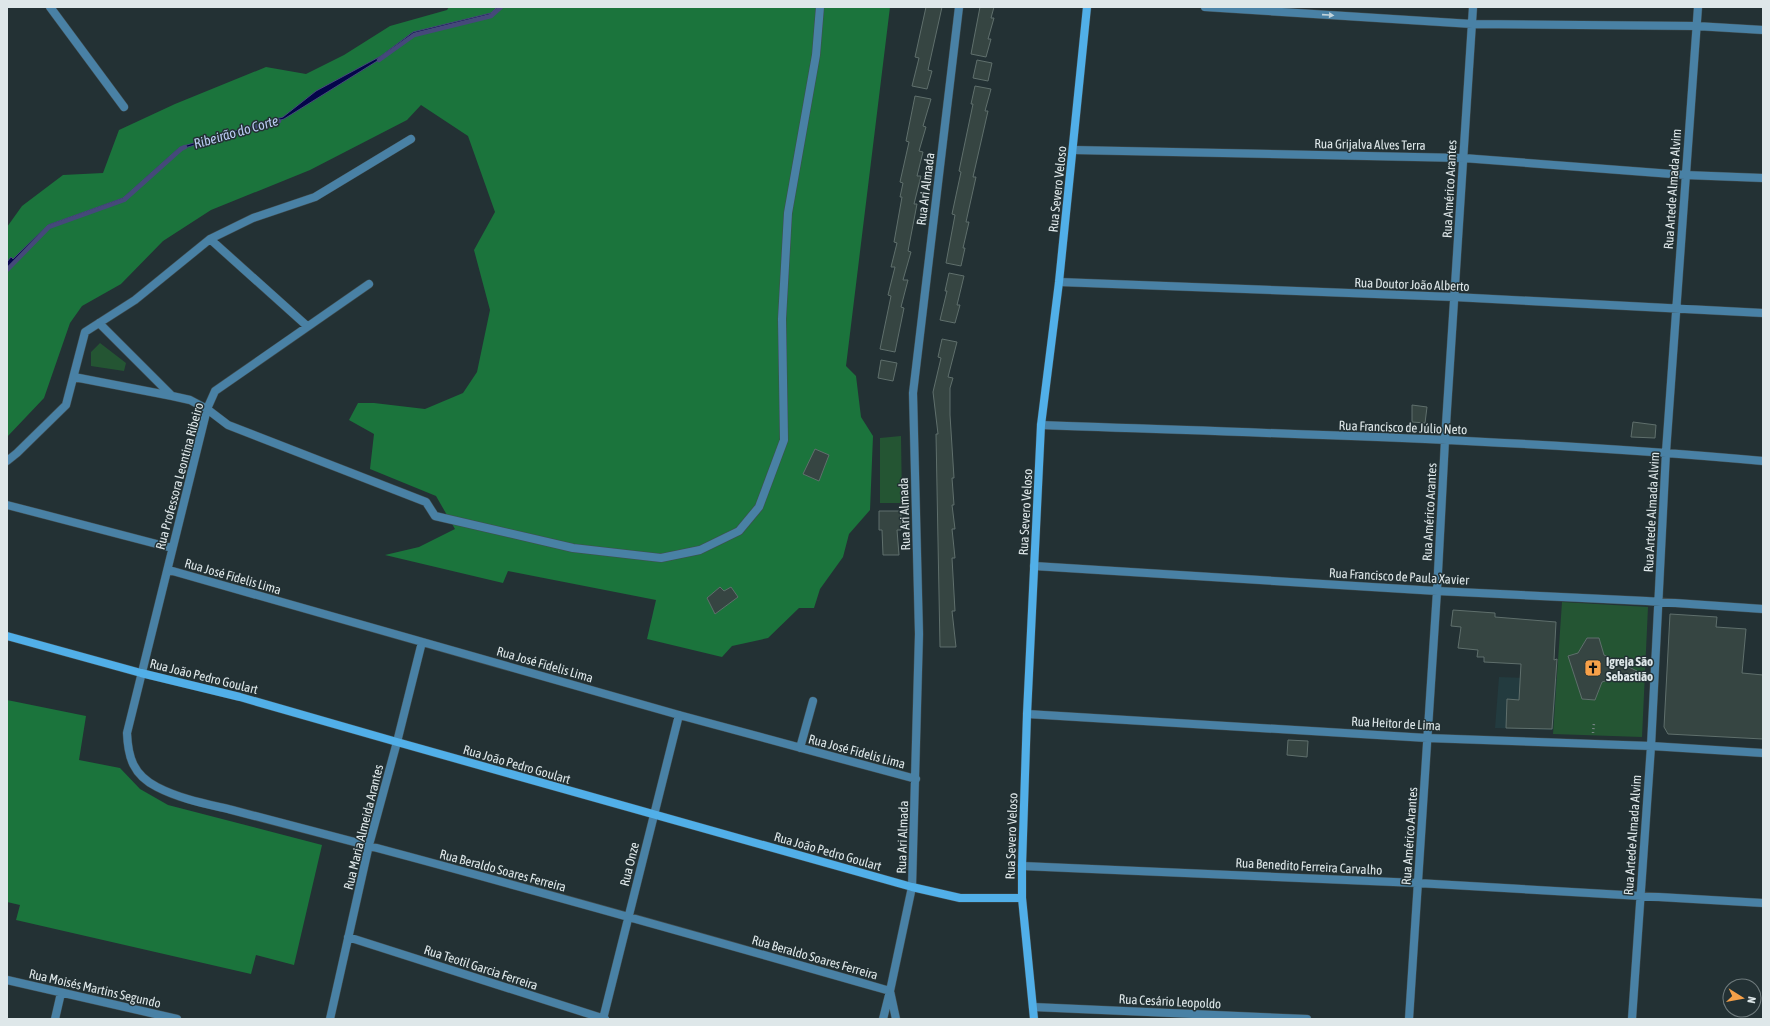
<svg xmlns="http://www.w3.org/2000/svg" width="1770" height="1026" viewBox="0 0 1770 1026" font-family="'Asap Condensed',sans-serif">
  <rect width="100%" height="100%" fill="#233134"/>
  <path fill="#233b3f" d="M1499,677L1557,679L1553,730L1495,728Z"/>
  <path fill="#245533" d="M100,343L126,363L124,371L91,366V352Z
    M901,436L902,503H880V438Z
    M1562,602L1648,607L1642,737L1553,734Z"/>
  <path fill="#1b743c" d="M449,7H890L846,366L856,376L861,417L873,436L870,510L849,534L843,557L820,589L814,608H799L768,638L732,646L722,657L647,639L656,600L508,571L503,583L385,555L419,547L455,529L436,496L370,469L374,434L349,420L358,403H374L425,409L463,393L477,372L490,310L474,250L495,212L468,136L421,105L407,120L310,170L211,210L163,241L121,284L82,306L70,323L44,398L7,437V227L22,206L63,175L103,173L119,130L175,104L266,67L306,74L344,55L390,26L447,10Z
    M7,700L86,716L79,760L120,768L140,789L168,805L322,845L294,965L256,955L251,974L16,920L20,905L7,902Z"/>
  <path fill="#04054a" stroke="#45497a" d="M497,7H501L491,16L414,35L382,58L284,119L181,149L124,200L49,227L7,270V262L11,257L13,259L48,225L123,198L180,147L283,117L316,91L381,56L413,32L491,13Z"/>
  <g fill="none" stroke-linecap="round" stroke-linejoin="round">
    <path stroke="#45497a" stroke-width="4.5" d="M379,60L414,35L491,16L501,7
      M240,132L279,121
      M196,144L231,134
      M7,270L49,227L124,200L181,149L185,147"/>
  </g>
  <path fill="#364542" stroke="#5f6f6c" d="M926,7H942L928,70L932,71L927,89L912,86L919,58L915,57Z
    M980,7H994L991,18H994L988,39H991L986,57L971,54Z
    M977,60L992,63L988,81L973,78Z
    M975,86L991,89L985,111H988L973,177H976L966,222H969L963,248H965L961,266L946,263L955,215L952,214L961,172L959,171L973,104H971Z
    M915,96L931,99L923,126L926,127L919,151L923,152L917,176H921L914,204H917L908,251L911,252L903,280H908L901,307L904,308L895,352L880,349L891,296L888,295L895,267H891L897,243L894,242L902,197H900L903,183L900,182L909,142L906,141Z
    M949,273L964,276L957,305H960L955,323L940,320L947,291H945Z
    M942,339L957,342L948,377L953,378L950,388V415L954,478H952L954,505H952L955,529H952L955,558H952L955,611H952L956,647H940L936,434H938L933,392L941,358L938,357Z
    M881,360L897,363L893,381L878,378Z
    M1412,405L1427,407L1425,423L1412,422Z
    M1633,422L1656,425L1655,438L1631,437Z
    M815,449L829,455L819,481L803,474Z
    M879,511H901V530H897L899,555H883L882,530H879Z
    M720,587L724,591L731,587L738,597L715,614L707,598Z
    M1453,610L1495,613V617L1556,622L1554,660L1557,659L1552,729L1506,728L1507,699L1519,700L1521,664L1484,662V657H1477L1478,650L1458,648L1461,627L1451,626Z
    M1670,614L1717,617L1716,627L1746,629L1742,673L1763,675V739L1668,734L1664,727Z
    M1587,638H1599L1604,655L1637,671L1602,682L1595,700L1582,699L1568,656L1578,653Z
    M1288,740L1308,741L1307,757L1287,755Z"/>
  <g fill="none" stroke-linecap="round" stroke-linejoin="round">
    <g stroke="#414e51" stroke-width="9">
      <path id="street" d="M50,7L124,107
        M1205,7L1472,24L1696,26L1763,30
        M1073,150L1463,158L1685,175L1763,178
        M210,239L307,326
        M1059,282L1454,297L1763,313
        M369,284L215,391L207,409L127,733C128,757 133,775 157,787C180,799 207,804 232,810C281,823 329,835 377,848C549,894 719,942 890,991L896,1019
        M99,323L172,396L190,400L207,409L228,425L426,502L435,516L573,548L661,558L700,550L739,531L759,507L784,440L782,319L788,213L816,55L820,7
        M74,377L172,396
        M1041,425C1282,434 1523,439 1763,461
        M7,461L17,453L66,405L85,332L135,300L210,239L253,218L315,197L411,139
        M7,505L172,548
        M1034,566L1437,591L1646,601L1763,609
        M169,570L679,715L916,779
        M1027,714L1427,738L1651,746L1763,753
        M800,748L813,701
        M1022,866L1417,883L1763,903
        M348,937L605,1019
        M7,980L177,1019
        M1033,1007L1307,1019
        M55,1019L61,993
        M330,1019L369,845L397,742L422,642
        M603,1019L679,715
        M883,1019L890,991L912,887L919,634L913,393L959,7
        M1409,1019L1437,591L1445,440L1473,7
        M1632,1019L1651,746L1666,452L1698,7"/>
    </g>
    <g stroke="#414e51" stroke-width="9">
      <path id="secondary" d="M7,636L141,673L240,697L397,742L912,887L960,898H1022
        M1034,1019L1022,898V866L1027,714L1041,425L1059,282L1087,7"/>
    </g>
    <path stroke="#7d888b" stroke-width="2.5" stroke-dasharray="1 3" stroke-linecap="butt" d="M1593,733L1594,723"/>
    <use href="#street" stroke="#4981a5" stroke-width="8"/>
    <use href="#secondary" stroke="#51afe8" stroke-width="8"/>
  </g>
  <defs><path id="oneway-solid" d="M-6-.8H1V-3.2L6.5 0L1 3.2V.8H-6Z"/></defs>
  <use fill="#c0d3db" href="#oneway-solid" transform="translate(1328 15) rotate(4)"/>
  <defs>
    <g id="church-square" transform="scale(0.9)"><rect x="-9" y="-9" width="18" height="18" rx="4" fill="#f7a149" stroke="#233134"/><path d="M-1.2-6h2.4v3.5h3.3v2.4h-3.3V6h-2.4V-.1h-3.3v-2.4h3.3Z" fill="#111"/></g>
  </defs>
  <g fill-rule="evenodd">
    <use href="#church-square" x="1593" y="668"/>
  </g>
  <g text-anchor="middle" stroke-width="3" stroke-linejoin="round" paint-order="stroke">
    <g font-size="13" fill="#dee7e9" stroke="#233134">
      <text transform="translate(1370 144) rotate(1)" y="5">Rua Grijalva Alves Terra</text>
      <text transform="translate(925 189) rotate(-83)" y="5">Rua Ari Almada</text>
      <text transform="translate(1057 189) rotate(-84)" y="5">Rua Severo Veloso</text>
      <text transform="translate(1449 189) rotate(-87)" y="5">Rua Américo Arantes</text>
      <text transform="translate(1672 189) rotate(-86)" y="5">Rua Artede Almada Alvim</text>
      <text transform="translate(1412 284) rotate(2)" y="5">Rua Doutor João Alberto</text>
      <text transform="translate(1403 427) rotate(2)" y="5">Rua Francisco de Júlio Neto</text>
      <text transform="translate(179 476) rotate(-75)" y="5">Rua Professora Leontina Ribeiro</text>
      <text transform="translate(1025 512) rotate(-87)" y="5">Rua Severo Veloso</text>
      <text transform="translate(1429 512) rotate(-87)" y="5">Rua Américo Arantes</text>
      <text transform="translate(1651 512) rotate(-87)" y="5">Rua Artede Almada Alvim</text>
      <text transform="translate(904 514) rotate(-92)" y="5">Rua Ari Almada</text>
      <text transform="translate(233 576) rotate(16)" y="5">Rua José Fidelis Lima</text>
      <text transform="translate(1399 576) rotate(3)" y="5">Rua Francisco de Paula Xavier</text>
      <text transform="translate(545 664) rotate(16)" y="5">Rua José Fidelis Lima</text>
      <text transform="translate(204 676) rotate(14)" y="5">Rua João Pedro Goulart</text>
      <text transform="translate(1396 723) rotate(3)" y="5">Rua Heitor de Lima</text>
      <text transform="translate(857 751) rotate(15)" y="5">Rua José Fidelis Lima</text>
      <text transform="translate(517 764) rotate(16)" y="5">Rua João Pedro Goulart</text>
      <text transform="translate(363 827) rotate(-76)" y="5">Rua Maria Almeida Arantes</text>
      <text transform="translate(1632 835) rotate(-86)" y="5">Rua Artede Almada Alvim</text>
      <text transform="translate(1011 836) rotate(-88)" y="5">Rua Severo Veloso</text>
      <text transform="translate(1409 836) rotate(-86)" y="5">Rua Américo Arantes</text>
      <text transform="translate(902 837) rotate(-88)" y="5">Rua Ari Almada</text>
      <text transform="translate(828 851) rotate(16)" y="5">Rua João Pedro Goulart</text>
      <text transform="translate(629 864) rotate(-76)" y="5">Rua Onze</text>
      <text transform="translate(1309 866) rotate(3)" y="5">Rua Benedito Ferreira Carvalho</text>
      <text transform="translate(503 870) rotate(15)" y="5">Rua Beraldo Soares Ferreira</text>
      <text transform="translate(815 957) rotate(16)" y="5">Rua Beraldo Soares Ferreira</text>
      <text transform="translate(481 967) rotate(18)" y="5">Rua Teotil Garcia Ferreira</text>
      <text transform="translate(95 988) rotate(13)" y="5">Rua Moisés Martins Segundo</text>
      <text transform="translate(1170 1001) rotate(3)" y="5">Rua Cesário Leopoldo</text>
    </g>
    <g font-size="13" font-weight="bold" fill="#dee7e9" stroke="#233134" text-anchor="start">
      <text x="1606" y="666">Igreja São<tspan x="1606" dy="15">Sebastião</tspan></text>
    </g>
    <g font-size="14" font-style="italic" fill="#b8c9f1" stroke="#233134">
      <text transform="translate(236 132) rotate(-16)" y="5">Ribeirão do Corte</text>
    </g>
  </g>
  <rect width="1770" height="1026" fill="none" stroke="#dee7e9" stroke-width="16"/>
  <g transform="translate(1742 998) rotate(101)"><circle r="19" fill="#233134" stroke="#6e7a7c"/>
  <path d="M0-3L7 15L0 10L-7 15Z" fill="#f7a149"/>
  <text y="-6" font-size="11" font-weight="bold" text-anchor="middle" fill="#dee7e9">N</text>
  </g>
</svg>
